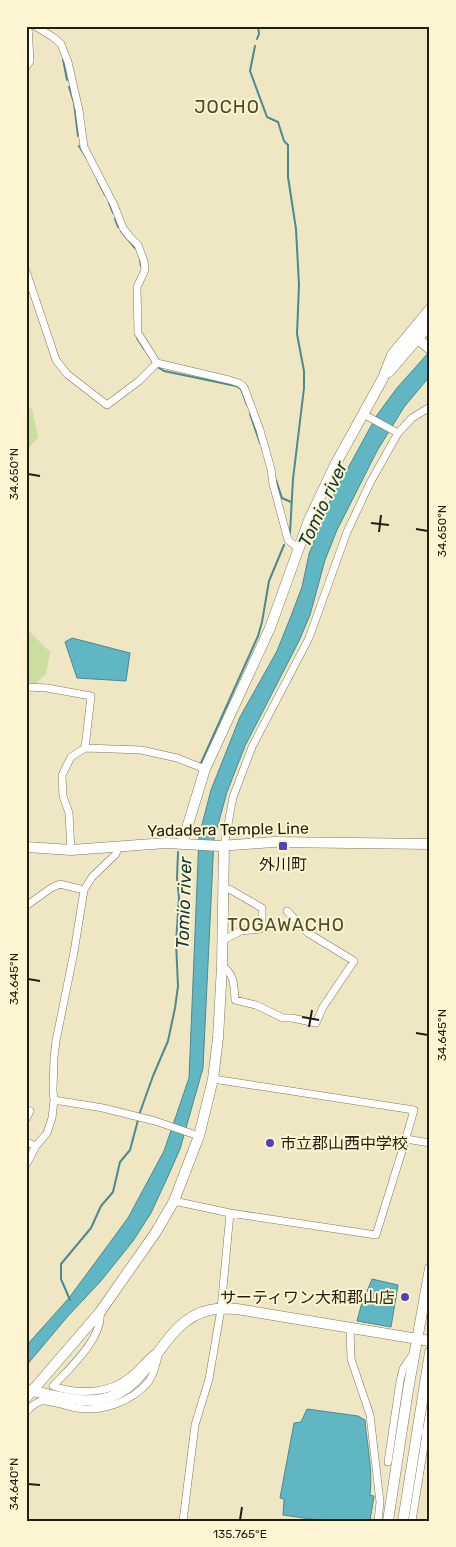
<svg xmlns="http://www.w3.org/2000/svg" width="456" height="1547" viewBox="0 0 456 1547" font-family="Rubik,'Noto Sans JP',sans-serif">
  <rect width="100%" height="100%" fill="#efe7c4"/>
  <path fill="#cbdd9f" d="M26,407L32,409L38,437L26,452Z
    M26,628L50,652L46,674L26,692Z"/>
  <path fill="#60b6c3" stroke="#4d898e" d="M430,351V376L404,407L377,451L337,530L325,560L310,615L299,641L245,746L227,792L214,839L203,1068L180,1149L169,1174L151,1213L133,1241L100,1282L68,1316L26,1366V1346L69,1298L128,1218L164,1151L189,1078L199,836L211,790L240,717L277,651L291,616L302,587L309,554L329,503L377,415L397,388Z
    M72,638L130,653L126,681L77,678L65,642Z
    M372,1279L398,1285L391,1327L357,1321L361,1306Z
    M307,1409L358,1416L365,1420C367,1445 373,1470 370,1495L374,1496L370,1521H324L283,1515L284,1499L280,1498L294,1423L301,1422Z"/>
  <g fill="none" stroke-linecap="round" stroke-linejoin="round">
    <path stroke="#4d898e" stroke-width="2" d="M257,39L259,34L258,26
      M255,46L250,71L267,117L278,122L284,141L288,145V177L296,229L299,285L297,334L304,371V388L293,479L290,533
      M63,59L67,80
      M69,87L74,103L78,136
      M79,146L87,159
      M97,179L105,195
      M109,203L113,213
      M115,219L118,227
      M121,231L135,248
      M140,259L141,266
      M137,338L144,349
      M156,366L164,371L236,386L241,389L247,405
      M250,414L260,443
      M276,480L282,498L291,502
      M201,763L258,636L262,622L269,581L284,545
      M139,1115L153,1076L168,1041L175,1008L178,986L176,942L179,898L177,878L178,852
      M70,1300L61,1279V1264L91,1228L101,1206L113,1192L120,1162L130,1150L138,1120"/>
    <g stroke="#7f7858" stroke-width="8">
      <path id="street" d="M35,26L53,37L61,44L68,62L79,110L84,147L114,205L123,228L130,237L138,245L144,261L145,270L137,287L138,333L157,363
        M26,67L30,61L28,26
        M26,271L56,360L67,374L107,405L139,381L157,363
        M157,363L229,380L239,383L244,387L260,430L271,469L273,484L288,540L298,548
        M363,414L398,433
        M26,687L47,688L91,696L85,748L141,750L177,758L205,769
        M224,846L233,797L252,747L309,638L347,532L370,483L398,433L412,418L430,407
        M71,850L69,813L63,796L62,775L71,757L85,748
        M26,906L51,888L60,884L84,890
        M223,940L241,931L260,929L262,924V908L231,890L223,887
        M222,966C235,974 234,987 235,1000L256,1005L283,1018H292L316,1023L323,1007L354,961L308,933L287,911
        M54,1100L103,1108L155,1121L199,1136
        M26,1109L30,1111L26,1119
        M406,1139L430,1143
        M26,1142L36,1146
        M26,1165L36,1146L47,1133L52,1118L54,1100L53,1091L54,1057L56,1041L74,952L84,890L92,877L116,854L118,846
        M174,1201L230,1213L376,1235L403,1148L414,1110L213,1079
        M100,1312C104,1337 69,1369 53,1386C79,1395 110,1394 131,1376C140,1369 145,1361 154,1354
        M350,1328L351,1359L370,1415L380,1502L378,1521
        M26,1412C30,1408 35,1402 42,1401C50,1400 67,1406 76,1408C102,1412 132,1402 149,1381C154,1374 156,1365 158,1356
        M388,1462L400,1381L403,1369L413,1354
        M183,1521L195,1425L209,1379L221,1309L230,1213
        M412,1521L430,1409"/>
    </g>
    <g stroke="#7f7858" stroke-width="11">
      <path id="secondary" d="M412,334L430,349
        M389,372L430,324
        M182,844L205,769L270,628L309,520L335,465L383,378L392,355L430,309
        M26,847L71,850L166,843L220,846L273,842L430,844
        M27,1390C51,1394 79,1404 103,1399C154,1388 159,1321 210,1310C219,1308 228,1309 237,1309L430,1341
        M26,1398L100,1312L156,1232L174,1201L199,1136L213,1079L218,1038L222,966L224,846
        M427,1432L430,1433
        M388,1521L408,1390L430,1268
        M403,1521L430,1352"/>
    </g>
    <use href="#street" stroke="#fff" stroke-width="7"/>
    <use href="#secondary" stroke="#fff" stroke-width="10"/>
  </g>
  <path fill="none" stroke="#221f12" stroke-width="2" d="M28,474L40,476M371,523L389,525M416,529L428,531M379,532L381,515M28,979L40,981M302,1017L319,1020M309,1027L312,1010M416,1033L428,1035M28,1484L40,1485M240,1520L242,1507"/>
  <g fill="#5342ba" stroke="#fdf5d1" stroke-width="2">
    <rect x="278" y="841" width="10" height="10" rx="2.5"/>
    <circle cx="270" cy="1143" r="5"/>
    <circle cx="405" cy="1297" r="5"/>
  </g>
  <g text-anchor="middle" stroke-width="4" stroke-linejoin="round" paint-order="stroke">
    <g font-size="16" fill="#221f12" stroke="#fdf5d1">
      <text transform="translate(228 829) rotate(-1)" y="6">Yadadera Temple Line</text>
    </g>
    <g font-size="16" fill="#221f12" stroke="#fdf5d1">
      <text x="283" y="870">外川町</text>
      <text x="280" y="1149" text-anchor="start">市立郡山西中学校</text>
      <text x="395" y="1303" text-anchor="end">サーティワン大和郡山店</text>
    </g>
    <g font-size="18" letter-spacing="1" fill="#50492b" stroke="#fdf5d1">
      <text x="227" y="113">JOCHO</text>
      <text x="286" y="931">TOGAWACHO</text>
    </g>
    <g font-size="18" font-style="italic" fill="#0d383d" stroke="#fdf5d1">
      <text transform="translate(323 504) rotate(-65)" y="6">Tomio river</text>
      <text transform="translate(184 903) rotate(-88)" y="6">Tomio river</text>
    </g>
  </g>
  <rect width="456" height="1547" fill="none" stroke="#fdf5d1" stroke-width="55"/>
  <rect x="28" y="28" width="400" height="1492" fill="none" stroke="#221f12" stroke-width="2"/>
  <g font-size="12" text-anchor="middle" fill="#221f12">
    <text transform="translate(14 474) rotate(-90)" y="4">34.650°N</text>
    <text transform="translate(442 531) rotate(-90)" y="4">34.650°N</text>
    <text transform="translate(14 979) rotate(-90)" y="4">34.645°N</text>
    <text transform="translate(442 1035) rotate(-90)" y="4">34.645°N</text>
    <text transform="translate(14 1484) rotate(-90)" y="4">34.640°N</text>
    <text x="240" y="1538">135.765°E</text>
  </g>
</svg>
